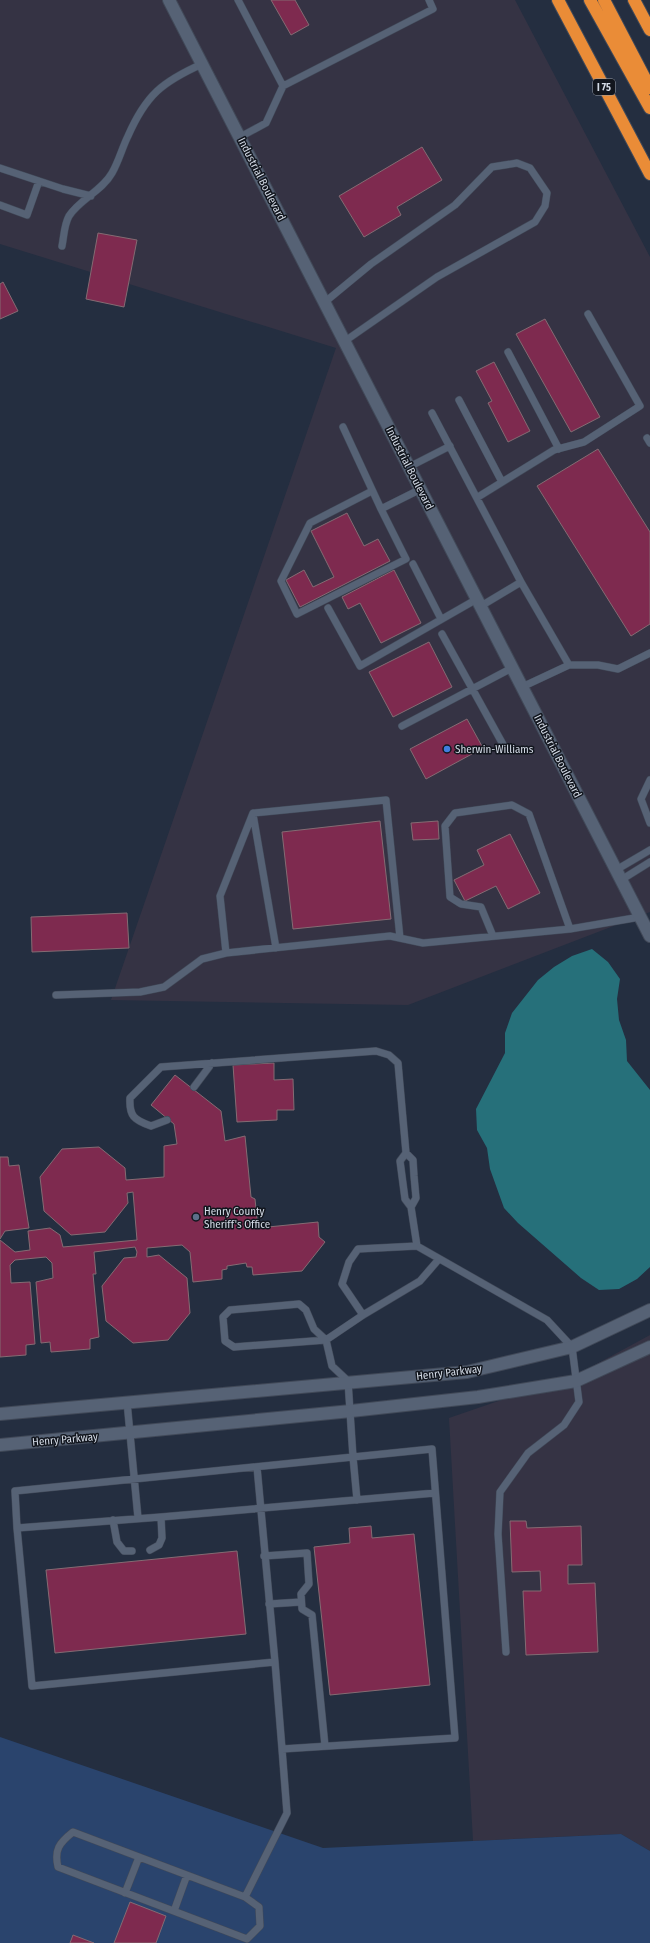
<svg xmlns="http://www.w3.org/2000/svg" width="650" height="1943" viewBox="0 0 650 1943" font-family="'Fira Sans Condensed',sans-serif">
  <rect width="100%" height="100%" fill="#242e40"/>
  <path fill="#353344" d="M0,0H515L650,257V912L408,1005L111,1000L336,348L0,244Z
    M650,1335V1851L621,1834L473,1841L449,1418L582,1372Z"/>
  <path fill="#2a446d" d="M0,1737L323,1848L621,1834L650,1851V1943H0Z"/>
  <path fill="#26707a" d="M592,949L608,962L620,979L617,999L619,1020L626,1040L627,1061L650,1090V1267L637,1279L619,1289L599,1290L581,1278L518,1223L504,1208L490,1169L487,1148L477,1130L476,1109L505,1053V1033L512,1013L538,980L554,967L572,956Z"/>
  <path fill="#7e2a4f" stroke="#846b73" d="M271,0H295L309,25L291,35Z
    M422,147L442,180L397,207L401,215L364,237L339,196Z
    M98,233L137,240L124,307L86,299Z
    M3,282L18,311L0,319V284Z
    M545,319L600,417L571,432L516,334Z
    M494,362L530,431L508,442L488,403L492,401L476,371Z
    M598,449L650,532V624L631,636L537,486Z
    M347,513L364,546L378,539L390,561L300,607L286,580L304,570L313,587L334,577L311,531Z
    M394,570L421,623L381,643L360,603L348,609L342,597Z
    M429,642L452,687L393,717L369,672Z
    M467,719L483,748L426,779L410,749Z
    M380,821L391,919L293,929L282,832Z
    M438,821L439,839L413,840L411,823Z
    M510,834L540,893L508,909L496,886L465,901L454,880L484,865L477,850Z
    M127,913L129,948L32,952L31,917Z
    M274,1063V1080L293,1079L294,1110H277V1120L237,1122L233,1065Z
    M175,1075L221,1111L225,1141L245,1136L251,1197L255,1199L258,1228L318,1222L319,1237L325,1242L302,1271L253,1275L252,1267H247L246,1263L227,1266V1269L222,1270V1279L193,1282L190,1252L182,1245L147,1248V1257L159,1255L187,1278L190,1313L168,1340L133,1343L106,1321L102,1286L124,1258L136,1257L137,1252L135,1247L94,1252L96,1274H93L99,1337L90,1339V1349L51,1352L50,1342L41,1343L36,1282L53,1278L52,1263L46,1257L15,1260L10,1265L11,1283L30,1282L35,1344L26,1345V1355L0,1357V1240L15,1252L30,1250L28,1231L50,1228L60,1235L63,1247L137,1240L133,1192L127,1193L128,1203L105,1232L71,1235L44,1211L40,1177L62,1149L99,1147L125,1168L126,1180L164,1177V1146L177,1144L174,1124L151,1105Z
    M0,1157H8L9,1166L19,1165L29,1228L5,1231L0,1239Z
    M510,1521H526L527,1528L581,1526L582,1565H568V1584L595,1583L598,1652L526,1655L523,1591H541L540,1571L512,1572Z
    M371,1526L372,1538L414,1534L430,1685L330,1695L314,1547L350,1543L349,1528Z
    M237,1551L246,1634L55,1653L46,1570Z
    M130,1902L166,1916L156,1943H114Z
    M73,1935L94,1943H70Z"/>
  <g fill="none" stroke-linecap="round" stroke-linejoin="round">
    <g stroke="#414958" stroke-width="8">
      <path id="lane" d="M238,0L283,86
        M240,137L266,123L283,86L433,9L429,0
        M0,168L63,189L91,196
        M0,205L27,215L39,181
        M62,246C64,236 64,225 69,216C80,199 102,191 112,173C119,161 122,148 128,136C146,95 162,82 202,64
        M325,302L371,264L455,205L492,167L517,163L530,168L547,193L545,206L535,222L437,277L345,341
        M508,352L559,449
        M459,400L502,482
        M432,413L521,582L569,665H598L618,669L650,653
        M343,427L381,509L421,489
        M647,438L650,443
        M409,467L450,446
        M372,491L310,523L281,581L297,614L406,559L381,509
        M478,497L554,450L584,442L640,406L588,314
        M413,564L441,619
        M481,606L521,582
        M328,608L360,666L477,599
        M442,634L505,748
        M522,687L569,665
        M402,726L512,668
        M650,780L641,799L650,823
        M253,814L276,948
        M616,870L650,850
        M621,880L650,862
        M493,936L481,907L461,904L450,897L445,826L455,813L512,805L529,814L570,929
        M400,938L386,800L253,813L220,896L226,953L390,936L423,943L570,929L640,917
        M56,995L140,992L164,987L202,959L226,953
        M194,1087L212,1063
        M167,1120L151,1126C134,1120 129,1116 130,1098L161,1067L376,1051L389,1055L398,1063L406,1153
        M411,1207L416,1198L414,1176L413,1160L406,1153L400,1161L405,1199L411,1207L417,1246
        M299,1304L306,1310L314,1329L326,1340L234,1347L225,1341L223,1317L230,1310Z
        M363,1315L420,1281L439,1259
        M127,1402L138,1518
        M357,1500L353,1457L15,1491L17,1528L161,1517L435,1493
        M113,1520L117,1542L124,1551H132
        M17,1528L32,1686L275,1662L257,1467
        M150,1550L159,1545L162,1538L161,1517
        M264,1556L307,1553L309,1584L301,1594L302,1609L312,1615L325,1746
        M269,1604L301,1602
        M275,1662L282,1749
        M125,1893L139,1857
        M245,1897L73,1832C59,1843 54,1850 58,1867L247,1939L260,1926L259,1907L245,1897L287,1813L282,1749L455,1738L432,1449L353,1457L348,1381L332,1366L326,1340L363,1315L342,1284L349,1262L358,1249L417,1246L547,1320L572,1347L579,1402L564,1425L528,1453L500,1492L498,1534L506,1652
        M174,1911L187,1875"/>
    </g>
    <g stroke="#414958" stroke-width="14">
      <path id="secondary" d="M169,0L650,936
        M0,1414L467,1372L572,1347L650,1310
        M0,1445L351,1411L478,1397L576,1381L650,1347"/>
    </g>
    <g stroke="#414958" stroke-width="14">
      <path id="highway" d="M558,0L650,174
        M590,0L650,108
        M604,0L650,88
        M634,0L650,30"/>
    </g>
    <use href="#lane" stroke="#566275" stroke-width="7"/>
    <use href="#secondary" stroke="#566275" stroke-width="12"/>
    <use href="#highway" stroke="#ea8c37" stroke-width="12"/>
  </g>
  <circle fill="#3f7fe0" stroke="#12161e" stroke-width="1.5" cx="447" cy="749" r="4"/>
  <circle fill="#5c6f8a" stroke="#12161e" stroke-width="1.5" cx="196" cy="1217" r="4"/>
  <g text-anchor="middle" stroke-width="3" stroke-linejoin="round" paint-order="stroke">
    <rect fill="#12161e" stroke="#9aa0aa" stroke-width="1" x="593" y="79" width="22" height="16" rx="3"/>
    <g font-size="10" font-weight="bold" fill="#d4dbe6">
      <text x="604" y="91">I 75</text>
    </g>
    <g font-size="11" fill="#d4dbe6" stroke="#12161e">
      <text transform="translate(262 179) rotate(63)" y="4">Industrial Boulevard</text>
      <text transform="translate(410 468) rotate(63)" y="4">Industrial Boulevard</text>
      <text transform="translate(558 756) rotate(63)" y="4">Industrial Boulevard</text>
      <text transform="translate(449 1372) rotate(-7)" y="4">Henry Parkway</text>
      <text transform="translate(65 1439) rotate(-5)" y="4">Henry Parkway</text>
    </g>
    <g font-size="11" fill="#d4dbe6" stroke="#12161e" text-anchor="start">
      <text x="455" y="753">Sherwin-Williams</text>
      <text x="204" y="1215">Henry County<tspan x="204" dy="13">Sheriff's Office</tspan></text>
    </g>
  </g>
</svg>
